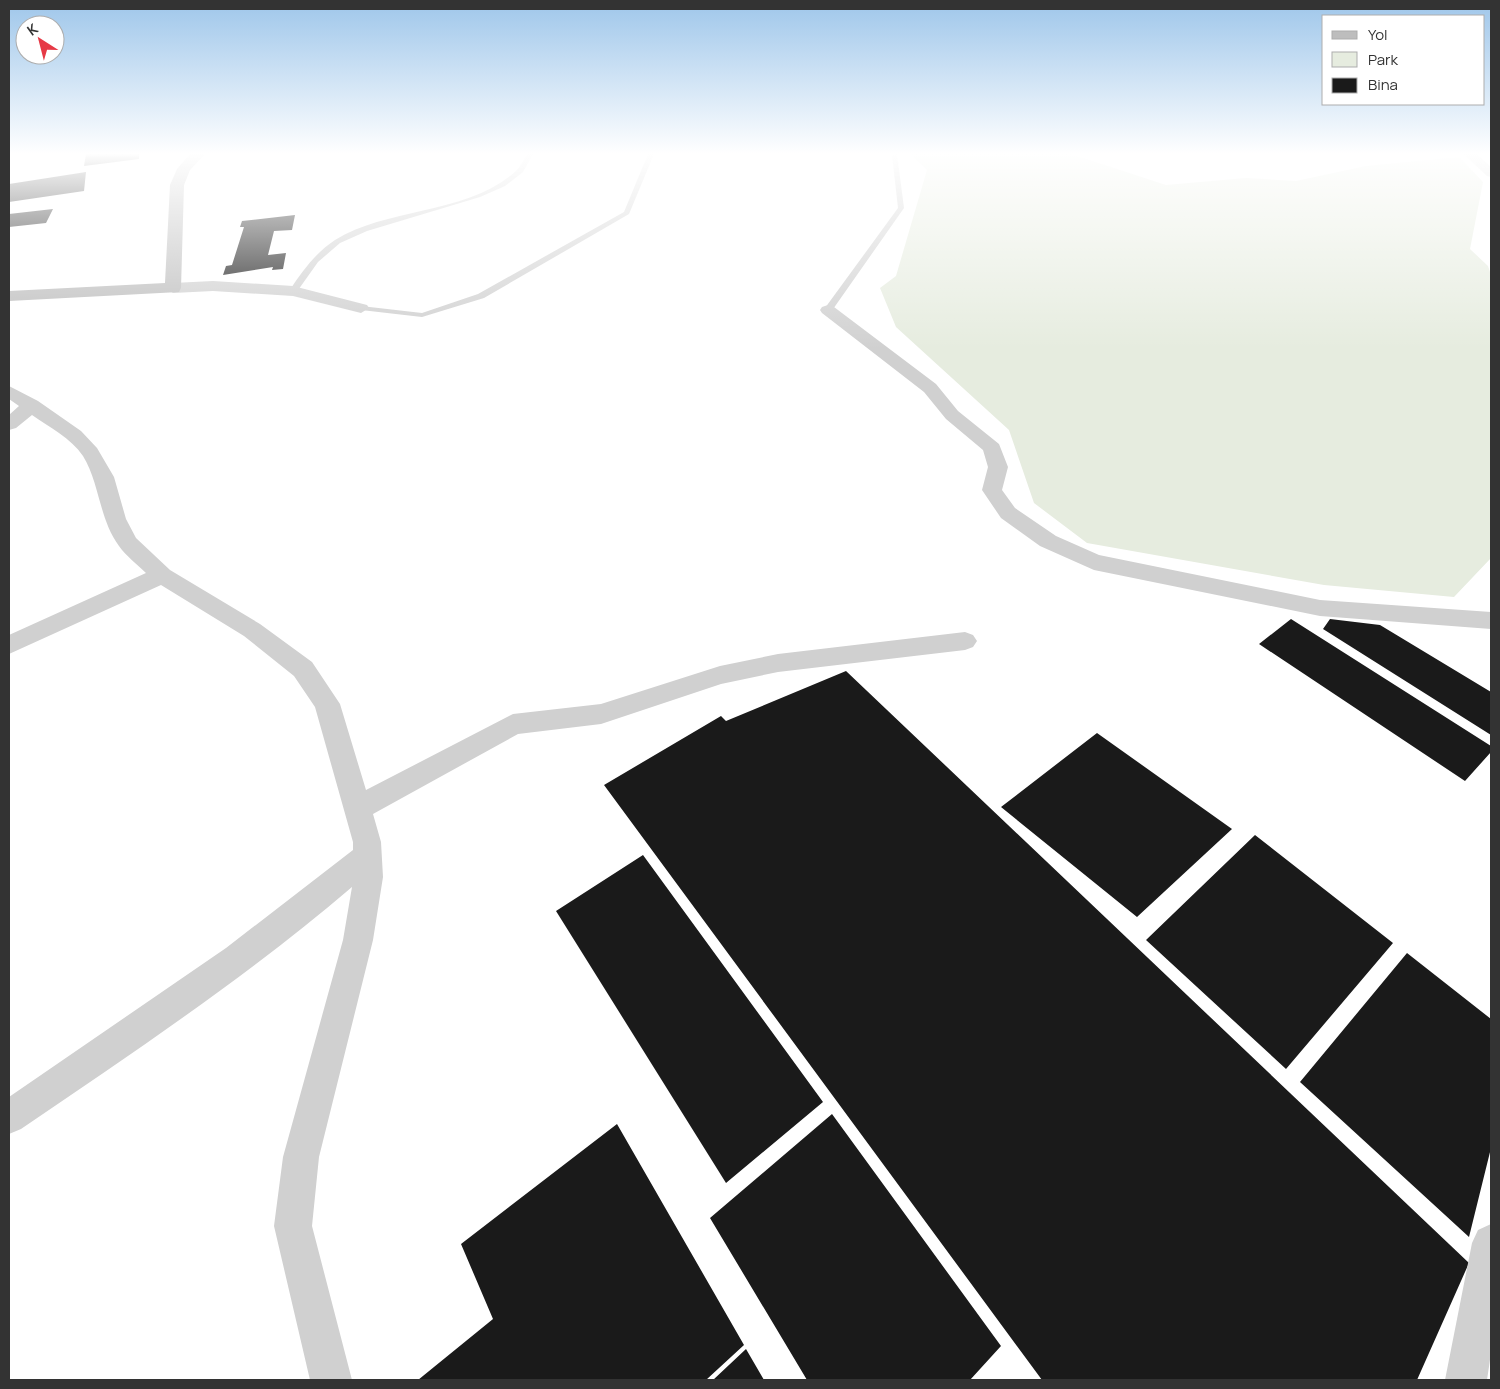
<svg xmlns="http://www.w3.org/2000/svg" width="1500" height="1389" viewBox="0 0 1500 1389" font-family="Manrope,sans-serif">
  <rect width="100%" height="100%" fill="#fff"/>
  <path fill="#e6ecdf" d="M910,154H1071L1166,185L1246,178L1296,181L1366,166L1459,157L1483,182L1470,249L1488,266L1491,275V558L1454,597L1324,585L1087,543L1034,503L1009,430L896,327L880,288L896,276L927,170Z"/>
  <path fill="#1a1a1a" d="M86,154H139V159L84,166Z
    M86,172L84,191L9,202V184Z
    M53,209L46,223L9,227V214Z
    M295,215L292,230L274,231L268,255L286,253L283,269L272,270L273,267L223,275L226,266L232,265L244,227H240L242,221Z
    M1291,619L1491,746V752L1465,781L1259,644Z
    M1330,619L1380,625L1491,692V735L1323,629Z
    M846,671L1469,1263L1417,1380H1042L604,785L721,716L726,721Z
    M1097,733L1232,829L1137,917L1001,807Z
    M1255,835L1393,943L1286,1069L1146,940Z
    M643,855L823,1102L726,1183L556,911Z
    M1407,953L1491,1019V1148L1469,1237L1300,1082Z
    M832,1114L1001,1346L970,1380H807L710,1218Z
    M617,1124L744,1345L706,1380H418L493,1319L461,1244Z
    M746,1349L764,1380H713Z"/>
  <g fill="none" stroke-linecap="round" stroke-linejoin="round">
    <path fill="#d0d0d0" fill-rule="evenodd" d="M527,154H533L523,172L505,186L480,197L367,231L340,243L318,262L296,293L289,291C302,272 315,253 335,240C388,207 469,215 517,170C521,166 524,159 527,154Z
      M648,154H654L629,214L484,298L422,317L361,310L357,308L361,306L422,313L478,294L624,212Z
      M897,154L904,208L831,312H825V308L898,208L892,155Z"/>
    <path fill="#d0d0d0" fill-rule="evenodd" d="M1464,154H1477L1491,167V177L1487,176Z
      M213,281L293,286L367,305L369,308L361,313L293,296L213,291L173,293L165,288L173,283Z
      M828,305L834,307L936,384L958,411L999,444L1008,467L1002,490L1015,508L1056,536L1099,555L1320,600L1491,612V629L1320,616L1094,570L1040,546L1001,518L982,490L988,467L983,450L946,419L924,392L822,313L820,310L822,307Z
      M9,386L38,401L81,431L97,448L114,477L126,519L136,538L170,570L260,624L312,662L340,704L366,790L513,714L601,704L720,666L778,654L965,632L973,635L977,641L973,647L965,650L778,672L721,684L601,724L518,734L373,814L381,842L383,877L373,940L319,1157L312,1226L352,1380H310L274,1226L283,1157L343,940L352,887C248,976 134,1052 21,1129L9,1134V1097L226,948L353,850V842L315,707L294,676L244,636L161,585L9,654V635L146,573C137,564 126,556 119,546C99,519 100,484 83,456C71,438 49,427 32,415L16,428L9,430V415L19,406L9,399Z
      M1491,1224V1353L1487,1380H1445L1472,1243L1478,1230Z"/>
    <path fill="#bdbdbd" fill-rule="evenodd" d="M190,154H205L190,170L184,185L181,288L179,292L9,301V291L165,283L170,185L177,169Z"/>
  </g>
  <linearGradient id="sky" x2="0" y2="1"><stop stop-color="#9ec6ea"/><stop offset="0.44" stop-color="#fff"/><stop offset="1" stop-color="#fff" stop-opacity="0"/></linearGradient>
  <rect width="1500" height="349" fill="url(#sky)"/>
  <rect width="1500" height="1389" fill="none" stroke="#333333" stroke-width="20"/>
  <rect x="1322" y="15" width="162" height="90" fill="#ffffff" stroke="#adadad"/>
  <rect x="1332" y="31" width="25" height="8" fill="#bdbdbd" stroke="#adadad"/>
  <text x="1368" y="40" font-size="15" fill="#333333">Yol</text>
  <rect x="1332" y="52" width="25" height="15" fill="#e6ecdf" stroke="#adadad"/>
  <text x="1368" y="65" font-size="15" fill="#333333">Park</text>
  <rect x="1332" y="78" width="25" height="15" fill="#1a1a1a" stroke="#adadad"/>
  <text x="1368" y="90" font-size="15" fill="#333333">Bina</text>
  <g transform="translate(40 40) rotate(324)"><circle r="24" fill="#ffffff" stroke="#adadad"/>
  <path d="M0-4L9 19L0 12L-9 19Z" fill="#e63946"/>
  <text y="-8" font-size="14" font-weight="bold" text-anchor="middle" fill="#333333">K</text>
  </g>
</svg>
